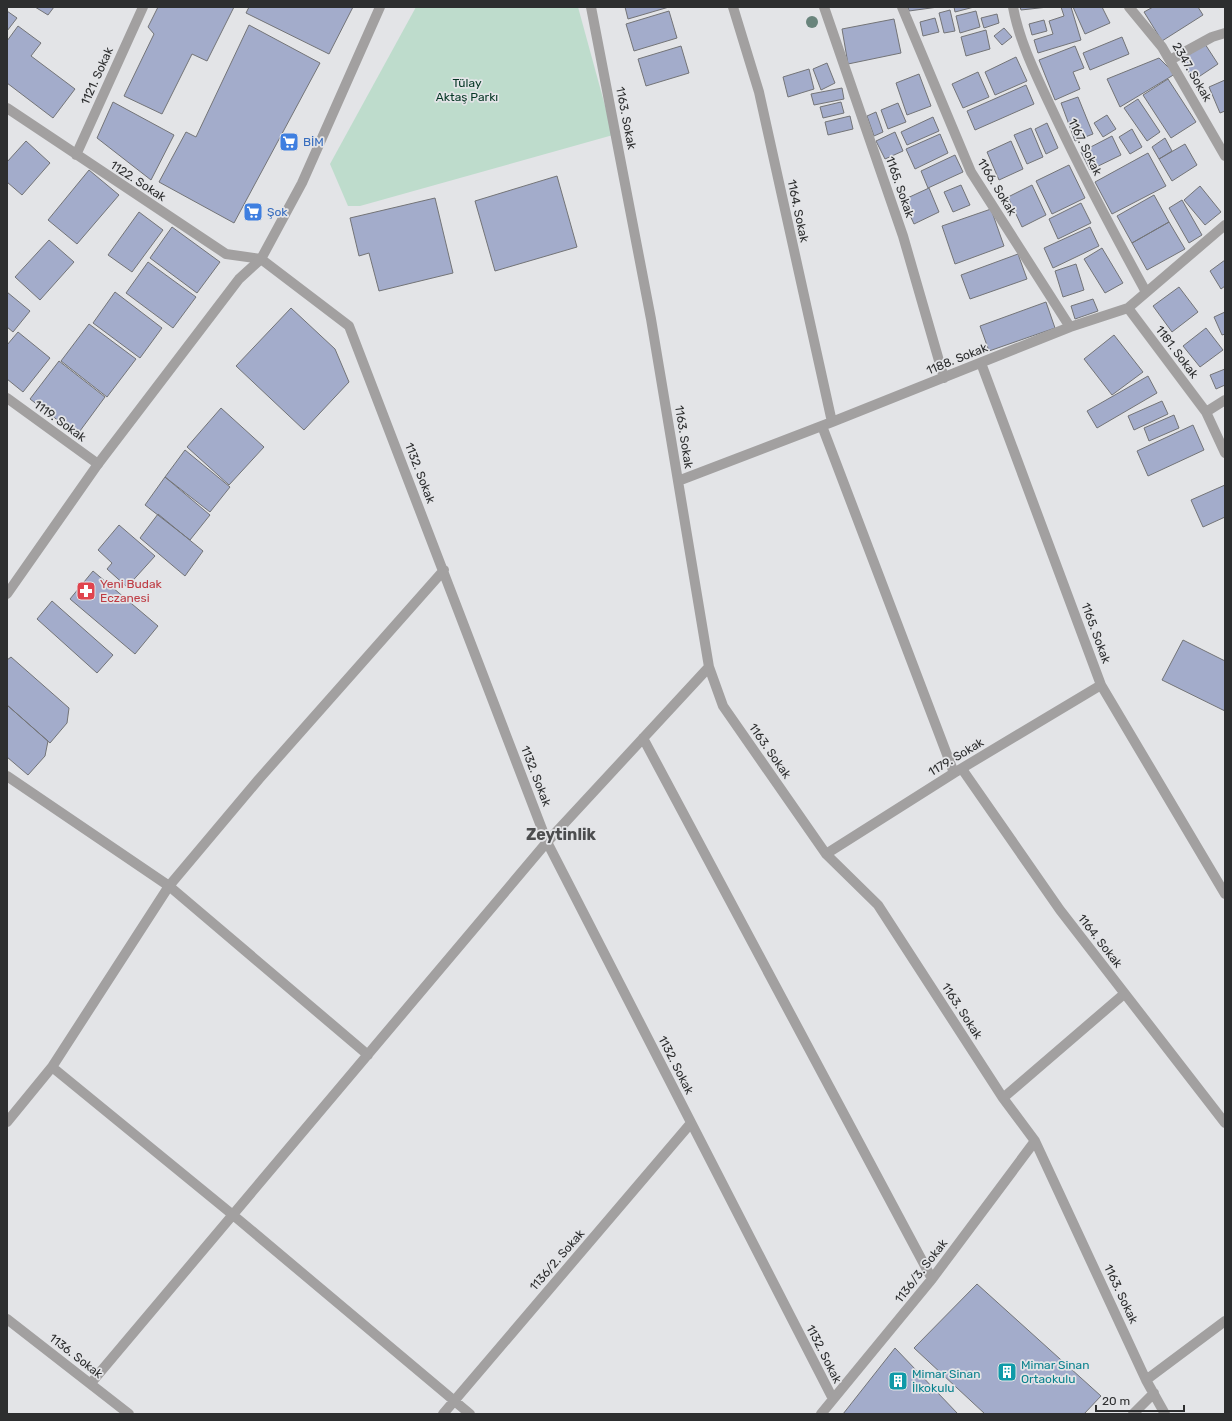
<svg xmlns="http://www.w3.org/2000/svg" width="1232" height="1421" viewBox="0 0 1232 1421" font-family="Rubik,sans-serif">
  <rect width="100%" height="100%" fill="#e3e4e7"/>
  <path fill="#bedccc" d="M416,7H578L613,135L360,206H348L330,164Z"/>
  <path fill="#a3accb" stroke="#737477" d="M35,7H54L48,15Z
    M158,7H234L207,61L192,54L162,114L124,96L154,34L148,27Z
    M249,7H353L329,54L246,13Z
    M625,7H669L628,19Z
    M908,7H938L909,11Z
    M954,7H974L955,12Z
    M1020,7H1048L1021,10Z
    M1061,7H1071L1081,40L1038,53L1034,40L1053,34L1049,21L1064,16Z
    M1073,7H1102L1110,23L1085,34Z
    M1153,7H1198L1203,15L1162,41L1144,12Z
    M950,10L955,31L944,33L939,13Z
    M7,11L17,18L7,31Z
    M669,11L677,38L634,51L626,24Z
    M976,11L980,27L960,33L956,16Z
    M997,14L999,23L984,28L981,18Z
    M935,18L939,32L923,36L920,22Z
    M894,19L901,53L848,64L842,29Z
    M1044,20L1047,31L1032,35L1029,24Z
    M249,25L320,63L234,223L159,182L186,132L196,137Z
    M18,26L41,43L31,56L75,89L53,118L7,83V41Z
    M1004,28L1012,37L1002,45L994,36Z
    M986,30L990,49L966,56L961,37Z
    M1122,37L1129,54L1090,70L1083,53Z
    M1205,44L1218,64L1194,80L1181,60Z
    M681,46L689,73L646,86L638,59Z
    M1075,46L1084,68L1073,72L1080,89L1055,100L1039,60Z
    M1016,57L1027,81L995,95L985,72Z
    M1159,58L1175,74L1120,107L1107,79Z
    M827,63L835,83L821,90L813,69Z
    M809,69L814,89L788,97L783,77Z
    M978,72L989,97L963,108L952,84Z
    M919,74L931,106L907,115L896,83Z
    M1168,79L1196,122L1171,138L1143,95Z
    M1225,80V111L1220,113L1209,87Z
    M1026,85L1034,104L975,130L967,111Z
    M842,88L844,99L814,105L811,94Z
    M1078,97L1093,134L1075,141L1061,103Z
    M1138,99L1160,132L1147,141L1124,108Z
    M113,102L174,135L151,180L97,138Z
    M841,102L844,113L823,118L820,107Z
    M898,103L906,122L888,129L881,110Z
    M876,112L883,132L874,136L867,116Z
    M1107,115L1116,129L1103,137L1094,123Z
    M850,116L853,129L828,135L825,122Z
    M933,117L939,131L907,145L901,132Z
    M1047,123L1058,148L1046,154L1035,129Z
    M1031,128L1043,157L1027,164L1014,135Z
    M1132,129L1142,147L1130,154L1119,137Z
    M895,132L903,151L885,159L876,141Z
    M940,134L948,153L915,169L906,149Z
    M1112,136L1121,155L1090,170L1081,152Z
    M1165,138L1172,151L1159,159L1152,147Z
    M26,141L50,163L22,195L7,182V162Z
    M1011,141L1023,169L999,180L987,152Z
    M1185,144L1197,165L1172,181L1159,159Z
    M1148,153L1166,186L1112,214L1095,182Z
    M955,155L963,172L928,188L921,171Z
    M1069,165L1085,198L1052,214L1036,181Z
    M89,170L119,195L77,244L48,220Z
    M557,176L577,247L495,271L475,201Z
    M961,185L970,205L953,212L944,192Z
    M1032,185L1046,215L1022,227L1008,197Z
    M1200,186L1221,212L1205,225L1184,200Z
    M929,188L939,212L914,224L903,200Z
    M1154,195L1169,222L1132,243L1117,216Z
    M435,198L453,273L379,291L369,253L359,256L350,218Z
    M1182,200L1202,235L1189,243L1169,208Z
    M1081,203L1091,223L1058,239L1049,219Z
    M991,209L1004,246L955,264L942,226Z
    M139,212L163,230L132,272L108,255Z
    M1169,222L1185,249L1147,270L1132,243Z
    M172,227L220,262L197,293L150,258Z
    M1090,227L1099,246L1053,268L1044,248Z
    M49,240L74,262L40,300L15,277Z
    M1102,248L1123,283L1105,293L1084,259Z
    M1018,254L1027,279L970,299L961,275Z
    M1225,260V286L1221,289L1210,271Z
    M148,262L196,297L173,328L126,293Z
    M1076,264L1084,290L1063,297L1055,271Z
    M1179,287L1198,312L1172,332L1153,306Z
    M7,292L30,311L13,332L7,327Z
    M115,292L162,328L140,358L93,323Z
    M1093,299L1098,311L1075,319L1071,306Z
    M1046,302L1055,328L989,351L980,326Z
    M291,308L335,349L349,382L304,430L236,366Z
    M1225,312V334L1222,335L1214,317Z
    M89,324L136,359L107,397L61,361Z
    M1206,328L1223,350L1200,367L1183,346Z
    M18,332L50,358L23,392L7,379V345Z
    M1114,335L1143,372L1112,395L1084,359Z
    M59,361L105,397L77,435L30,399Z
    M1225,369V385L1216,389L1210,375Z
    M1148,376L1157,393L1097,428L1087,411Z
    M1162,401L1168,414L1134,430L1128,416Z
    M221,408L264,447L229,485L187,447Z
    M1174,415L1179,428L1149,441L1144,428Z
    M1193,425L1204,450L1148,476L1137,451Z
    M185,450L230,487L210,512L165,477Z
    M165,477L210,515L190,540L145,505Z
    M1225,485V517L1203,527L1191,500Z
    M158,514L203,551L185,576L140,538Z
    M119,525L155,556L127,587L107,569L112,563L98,550Z
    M93,571L158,626L135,654L70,599Z
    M52,601L113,655L97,673L37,619Z
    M1183,640L1225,661V711L1162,680Z
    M11,657L69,708L67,723L50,743L7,705V660Z
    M7,705L48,741L45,756L28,775L7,757Z
    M977,1284L1101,1396L1084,1414H985L914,1348Z
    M895,1348L958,1414H843Z"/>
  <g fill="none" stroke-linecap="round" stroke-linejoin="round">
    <path stroke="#a2a0a0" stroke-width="10" d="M591,7L651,319L709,667L723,706L826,854L878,905L1003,1098L1035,1141L1146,1380L1165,1414
      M733,7L759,92L832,422
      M824,7L903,236L944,378
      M902,7L971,172L1070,327
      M1013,7C1019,40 1035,73 1049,103C1079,168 1112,230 1146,292
      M1129,7L1162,47L1225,156
      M1170,60L1212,37L1225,33
      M7,108L226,254L261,259L349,326L547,842L833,1399
      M76,155L143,7
      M1128,308L1206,412L1225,453
      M981,363L1101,685L1225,894
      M7,398L98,464
      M1206,412L1225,400
      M822,426L954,773
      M678,481L832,422L1070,327L1128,308L1225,225
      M643,738L932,1279
      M962,769L1060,910L1225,1123
      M7,776L169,886L368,1055
      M826,854L954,773L1101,685
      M52,1067L233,1215L470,1414
      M1003,1098L1124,994
      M7,1122L52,1067L169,886L259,779L444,570
      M7,1319L129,1414
      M1146,1380L1225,1321
      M91,1383L547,842L709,667
      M443,1414L691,1123
      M821,1414L932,1279L1035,1141
      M1133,1414L1154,1393"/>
    <path stroke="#a2a0a0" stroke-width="10" d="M7,594L98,464L239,279L261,259L302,183L380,7"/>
  </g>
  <circle fill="#69847c" cx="812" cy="22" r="6"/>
  <defs>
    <g id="supermarket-square" transform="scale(1)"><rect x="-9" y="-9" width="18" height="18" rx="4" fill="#3f7fe0" stroke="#e3e4e7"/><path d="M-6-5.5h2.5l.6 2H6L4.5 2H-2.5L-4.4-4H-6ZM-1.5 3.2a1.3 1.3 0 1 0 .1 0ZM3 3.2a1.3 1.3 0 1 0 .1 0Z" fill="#fff"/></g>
    <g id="pharmacy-square" transform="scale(1)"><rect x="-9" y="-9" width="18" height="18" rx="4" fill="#e0444e" stroke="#e3e4e7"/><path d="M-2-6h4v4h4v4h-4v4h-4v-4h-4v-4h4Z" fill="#fff"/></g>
    <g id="building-square" transform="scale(1)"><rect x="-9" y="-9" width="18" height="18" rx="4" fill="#0f9aa8" stroke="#e3e4e7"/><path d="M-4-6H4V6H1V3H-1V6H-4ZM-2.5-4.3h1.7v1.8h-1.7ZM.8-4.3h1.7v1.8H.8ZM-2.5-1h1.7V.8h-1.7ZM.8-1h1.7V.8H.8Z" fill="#fff"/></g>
  </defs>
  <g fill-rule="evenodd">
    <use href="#supermarket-square" x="289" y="142"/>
    <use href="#supermarket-square" x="253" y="212"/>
    <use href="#pharmacy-square" x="86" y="591"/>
    <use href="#building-square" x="1007" y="1372"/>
    <use href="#building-square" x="898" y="1381"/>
  </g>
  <g text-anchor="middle" stroke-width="3.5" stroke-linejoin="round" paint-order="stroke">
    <g font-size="12" fill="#2d2e2f" stroke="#e3e4e7">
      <text transform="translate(1192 72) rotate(60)" y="4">2347. Sokak</text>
      <text transform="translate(97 76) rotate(-66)" y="4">1121. Sokak</text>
      <text transform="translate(626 118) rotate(79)" y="4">1163. Sokak</text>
      <text transform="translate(1085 147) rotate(64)" y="4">1167. Sokak</text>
      <text transform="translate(138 181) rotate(33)" y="4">1122. Sokak</text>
      <text transform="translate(900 187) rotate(71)" y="4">1165. Sokak</text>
      <text transform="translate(997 187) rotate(59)" y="4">1166. Sokak</text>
      <text transform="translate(798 211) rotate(78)" y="4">1164. Sokak</text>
      <text transform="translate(1177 352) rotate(53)" y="4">1181. Sokak</text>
      <text transform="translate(957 359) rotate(-22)" y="4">1188. Sokak</text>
      <text transform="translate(60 421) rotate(36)" y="4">1119. Sokak</text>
      <text transform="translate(684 437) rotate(81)" y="4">1163. Sokak</text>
      <text transform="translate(420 473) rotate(69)" y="4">1132. Sokak</text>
      <text transform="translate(1096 633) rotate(70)" y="4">1165. Sokak</text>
      <text transform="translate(770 751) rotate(55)" y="4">1163. Sokak</text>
      <text transform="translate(956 757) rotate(-31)" y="4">1179. Sokak</text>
      <text transform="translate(536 776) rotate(69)" y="4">1132. Sokak</text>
      <text transform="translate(1100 941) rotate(52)" y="4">1164. Sokak</text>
      <text transform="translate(962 1011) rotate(57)" y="4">1163. Sokak</text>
      <text transform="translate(676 1065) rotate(63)" y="4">1132. Sokak</text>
      <text transform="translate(557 1260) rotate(-49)" y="4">1136/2. Sokak</text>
      <text transform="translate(921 1271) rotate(-52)" y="4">1136/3. Sokak</text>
      <text transform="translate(1121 1294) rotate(65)" y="4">1163. Sokak</text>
      <text transform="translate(824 1354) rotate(63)" y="4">1132. Sokak</text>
      <text transform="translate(76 1356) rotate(38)" y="4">1136. Sokak</text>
    </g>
    <g font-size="12" fill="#053624" stroke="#e3e4e7">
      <text x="467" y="87">Tülay<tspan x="467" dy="14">Aktaş Parkı</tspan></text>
    </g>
    <g font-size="12" fill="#366cbe" stroke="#e3e4e7" text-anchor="start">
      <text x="303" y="146">BİM</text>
      <text x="267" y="216">Şok</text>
    </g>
    <g font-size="12" fill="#be3a42" stroke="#e3e4e7" text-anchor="start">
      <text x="100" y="588">Yeni Budak<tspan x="100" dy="14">Eczanesi</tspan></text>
    </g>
    <g font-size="12" fill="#0d838f" stroke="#e3e4e7" text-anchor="start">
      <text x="1021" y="1369">Mimar Sinan<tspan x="1021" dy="14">Ortaokulu</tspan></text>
      <text x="912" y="1378">Mimar Sinan<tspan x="912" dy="14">İlkokulu</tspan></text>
    </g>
    <g font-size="16" font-weight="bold" fill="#4c4d4f" stroke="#e3e4e7">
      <text x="561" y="840">Zeytinlik</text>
    </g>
  </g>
  <rect width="1232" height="1421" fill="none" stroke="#2d2e2f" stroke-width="16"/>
  <path d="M1096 1405v6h88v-6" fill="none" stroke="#2d2e2f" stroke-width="2"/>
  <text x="1102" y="1405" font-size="12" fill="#2d2e2f" stroke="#e3e4e7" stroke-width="3" paint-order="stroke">20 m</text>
</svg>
